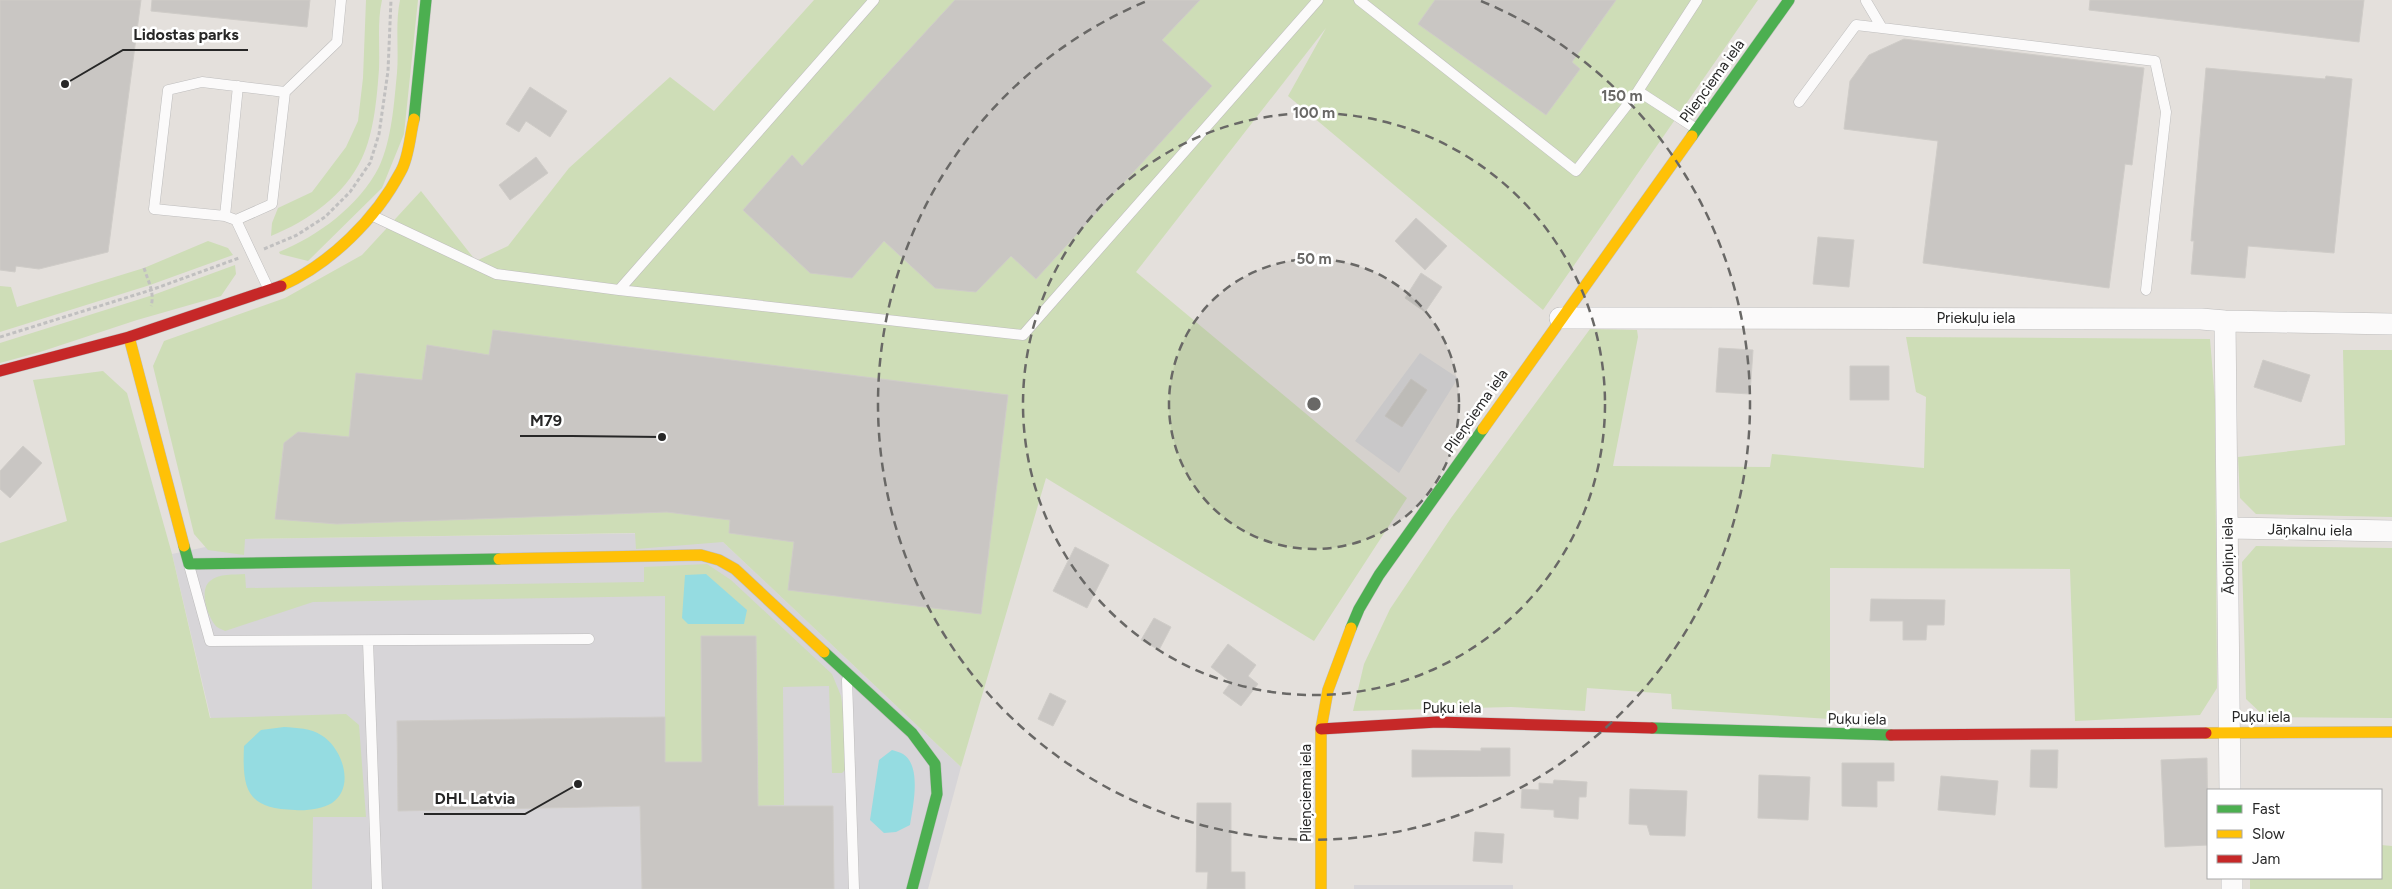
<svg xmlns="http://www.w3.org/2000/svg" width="2392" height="889" viewBox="0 0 2392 889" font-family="Figtree,sans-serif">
  <rect width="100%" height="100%" fill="#e4e0dc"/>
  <path fill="#d7d5d8" d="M1420,353L1458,378L1399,473L1355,441Z
    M666,533L723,542L961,767L928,889H251L172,554L244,539Z
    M1354,885H1513V889H1354Z"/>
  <path fill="#ceddb7" d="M366,0H382C377,22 380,46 379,69C377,97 374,133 362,158C345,195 308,221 271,236L272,223L278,208L312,192L346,147L358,121L363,78Z
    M400,0H418L404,134L382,188L308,261L280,254L279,252C318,236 359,206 379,167C392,139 394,103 397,73C399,49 395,24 400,0Z
    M814,0H1758L1543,310L1288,96L1326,28L1136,272L1407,498L1314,641L1046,478L961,767L723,542L636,549L635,533L245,539L244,555L208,550L194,534L153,366L164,341L285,298L362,255L421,191L476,261L508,246L569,168L670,77L714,111Z
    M208,241L228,248L233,255L150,285L0,332V286L11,287L17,307L144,268Z
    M235,265L236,274L221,296L137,320L40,352L0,363V343L153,295Z
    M1590,329L1637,330L1638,337L1613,466L1770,467L1772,454L1924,468L1926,397L1916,392L1906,337L2210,339L2215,400L2217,688L2200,715L2075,721L2070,569L1830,568V719L1672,709L1671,694L1587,688L1585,711L1511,707L1353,711L1364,664L1390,609L1451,518Z
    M2343,350H2392V517L2256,514L2240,498L2238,457L2345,445Z
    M103,371L127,393L172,554L210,718L346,714L359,725L366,817H313L312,889H0V543L67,521L33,380Z
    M2256,546L2392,548V718L2265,717L2246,699L2242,562Z
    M707,564L731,580L832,674L841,696L844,717L845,770L842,773H832L829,686L783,687L784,805L758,806L756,636H701L702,762H665V596L313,602L225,631C222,629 217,628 215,625C207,615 199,590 210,581C219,573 234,575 245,574L246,588L644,582V567Z
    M2381,845L2392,846V889H2250V878H2381Z"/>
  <path fill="#95dce1" d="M706,574L747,610L744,624H688L682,618L685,575Z
    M284,727C297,728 311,728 321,735C342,747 356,787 332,803C322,809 306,811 295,810C247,809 242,790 244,746L261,730Z
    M892,750C895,751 900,752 903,754C922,766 913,806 910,825L896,832L884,833L870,820L879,760Z"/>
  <path fill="#c9c6c3" stroke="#cfccc8" d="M0,0H141L108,252L39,269L16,266L15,272L0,270Z
    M152,0H310L307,27L151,11Z
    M955,0H1200L1162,40L1212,86L1036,279L1011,256L976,292L935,288L884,241L852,278L810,273L743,210L792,155L802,166Z
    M1435,0H1616L1572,62L1580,69L1546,115L1418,24Z
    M2090,0H2364L2359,42L2089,10Z
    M1904,39L2144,68L2132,165L2125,164L2109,288L1923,263L1938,141L1844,129L1850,81L1869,55Z
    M2206,68L2325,79L2326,76L2352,79L2334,253L2248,246L2245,278L2191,274L2194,241H2191Z
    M530,87L567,111L550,137L526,121L519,132L506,124Z
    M536,157L548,173L510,200L499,185Z
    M1416,218L1447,246L1425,270L1395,241Z
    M1818,237L1854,240L1849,287L1813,284Z
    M1421,273L1442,287L1425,312L1405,298Z
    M493,330L1008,395L981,614L788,590L794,542L729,533L730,520L667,512L337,524L275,519L284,443L298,432L349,437L356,373L422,380L427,345L489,355Z
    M1719,348L1753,350L1750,394L1716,392Z
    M2263,360L2310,375L2301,402L2254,387Z
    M1850,366H1889V400H1850Z
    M1411,379L1427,390L1402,427L1385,416Z
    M23,446L42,463L10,498L0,489V471Z
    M1075,547L1109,565L1087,608L1053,591Z
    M1871,599L1945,600L1944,625H1927L1926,640H1903V621H1870Z
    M1154,618L1171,627L1159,650L1141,640Z
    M701,636H756L758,806H833L834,889H642L640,806L398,811L397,721L665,717V762H702Z
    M1228,644L1256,665L1248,676L1258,684L1241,706L1223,693L1231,682L1211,667Z
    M1050,693L1066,701L1053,726L1038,719Z
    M1481,748H1510V776L1412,777V750L1481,751Z
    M2031,750H2058L2057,788L2030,787Z
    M2207,758L2208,845L2165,847L2161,760Z
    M1842,763H1894V781H1877V807L1842,806Z
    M1759,775L1810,777L1808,820L1758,818Z
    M1941,776L1998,781L1995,815L1938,810Z
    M1554,780L1587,782L1586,797H1579L1578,819L1554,817V810L1521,808L1522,789L1539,790V783L1553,784Z
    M1630,789L1687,791L1685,836L1650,835L1647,825L1629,824Z
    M1197,803H1231V872H1245V889H1207L1208,872H1196Z
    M1475,832L1504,834L1502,863L1473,861Z"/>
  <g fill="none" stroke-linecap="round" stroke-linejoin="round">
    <g stroke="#bebdbd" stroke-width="11">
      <path id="lane" d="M874,0L619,290L1023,335L1318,0
        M1359,0L1576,171L1638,91L1697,0
        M1882,28L2155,61L2166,112L2146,290
        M1638,91L1695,128
        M285,92L337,42L341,0
        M1799,102L1856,25L1882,28L1866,1
        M225,216L238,86
        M373,216L496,274L619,290
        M236,220L225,216L154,209L168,90L202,82L285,92L272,204L236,220L269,290
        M189,565L210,641L589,639
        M368,641L377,889
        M847,680L854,889"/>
    </g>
    <g stroke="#bebdbd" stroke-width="22">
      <path id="street" d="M1560,318L2201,319L2225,321L2392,324
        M2225,321L2230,790
        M2228,528L2392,531
        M2232,878V889"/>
    </g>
    <g stroke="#bebdbd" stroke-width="12">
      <path id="fast" d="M414,119L426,0
        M1692,136L1789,0
        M184,546L189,564L499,559
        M1351,628L1359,609L1379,575L1483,429
        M824,652L912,733L935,764L937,794L912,889
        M1652,728L1891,735"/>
    </g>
    <g stroke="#bebdbd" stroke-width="12">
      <path id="slow" d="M281,286C330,264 376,219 401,171C409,157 410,135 414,119
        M129,337L184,546
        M1483,429L1692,136
        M499,559L701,555L719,560L735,569L824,652
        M2206,733L2392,732
        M1321,889V729L1328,690L1351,628"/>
    </g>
    <g stroke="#bebdbd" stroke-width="12">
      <path id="jam" d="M0,371L129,337L281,286
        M1321,729L1437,722L1652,728
        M1891,735L2206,733"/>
    </g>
    <path stroke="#c1c0c0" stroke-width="3" stroke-dasharray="4 2.5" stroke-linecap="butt" d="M264,249L297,235L325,217L350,192L370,163L379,134L388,71L391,0
      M144,268C148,281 155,293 151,306
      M0,337L151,290L239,258"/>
    <use href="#lane" stroke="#fbfafa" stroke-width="10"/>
    <use href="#street" stroke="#fbfafa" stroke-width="21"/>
    <use href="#fast" stroke="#4caf50" stroke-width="11"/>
    <use href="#slow" stroke="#ffc107" stroke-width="11"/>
    <use href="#jam" stroke="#c62828" stroke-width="11"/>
  </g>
  <circle cx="1314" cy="404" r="145" fill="#696866" fill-opacity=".12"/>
  <g fill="none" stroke="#696866" stroke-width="2.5" stroke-dasharray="9 6">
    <circle cx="1314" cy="404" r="145"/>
    <circle cx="1314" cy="404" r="291"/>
    <path d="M1481 1A436 436 0 1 1 1147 1"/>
  </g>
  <g text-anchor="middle" stroke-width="5" stroke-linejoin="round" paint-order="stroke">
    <g font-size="15" fill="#272727" stroke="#fff">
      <text transform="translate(1712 81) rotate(-54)" y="5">Plieņciema iela</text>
      <text x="1976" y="323">Priekuļu iela</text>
      <text transform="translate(1476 411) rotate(-55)" y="5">Plieņciema iela</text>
      <text transform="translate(2310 530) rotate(1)" y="5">Jāņkalnu iela</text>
      <text transform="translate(2228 556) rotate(-91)" y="5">Āboliņu iela</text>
      <text x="1452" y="713">Puķu iela</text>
      <text x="2261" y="722">Puķu iela</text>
      <text transform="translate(1857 719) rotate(1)" y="5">Puķu iela</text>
      <text transform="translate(1306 793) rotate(-90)" y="5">Plieņciema iela</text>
    </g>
  </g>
  <circle cx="1314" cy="404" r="8" fill="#696866" stroke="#fff" stroke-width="2.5"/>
  <g font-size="15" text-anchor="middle" font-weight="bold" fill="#696866" stroke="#fff" stroke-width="5" stroke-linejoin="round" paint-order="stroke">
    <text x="1622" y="101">150 m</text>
    <text x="1314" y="118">100 m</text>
    <text x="1314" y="264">50 m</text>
  </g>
  <path fill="none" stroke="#272727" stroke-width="2" d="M65 84L123 50H248M662 437L572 436H520M578 784L525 814H424"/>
  <g fill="#272727" stroke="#fff" stroke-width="2">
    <circle cx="65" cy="84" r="5"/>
    <circle cx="662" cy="437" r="5"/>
    <circle cx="578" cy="784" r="5"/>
  </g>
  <g font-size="16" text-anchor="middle" font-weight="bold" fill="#272727" stroke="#fff" stroke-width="5" stroke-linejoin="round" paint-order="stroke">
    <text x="186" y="40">Lidostas parks</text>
    <text x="546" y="426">M79</text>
    <text x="475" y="804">DHL Latvia</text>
  </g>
  <rect x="2207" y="789" width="175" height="90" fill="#ffffff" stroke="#a9a9a9"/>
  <rect x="2217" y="805" width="25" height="8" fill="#4caf50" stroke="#a9a9a9"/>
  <text x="2252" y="814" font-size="15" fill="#272727">Fast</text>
  <rect x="2217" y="830" width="25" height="8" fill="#ffc107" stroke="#a9a9a9"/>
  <text x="2252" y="839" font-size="15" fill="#272727">Slow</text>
  <rect x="2217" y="855" width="25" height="8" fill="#c62828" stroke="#a9a9a9"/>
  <text x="2252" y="864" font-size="15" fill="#272727">Jam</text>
</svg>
